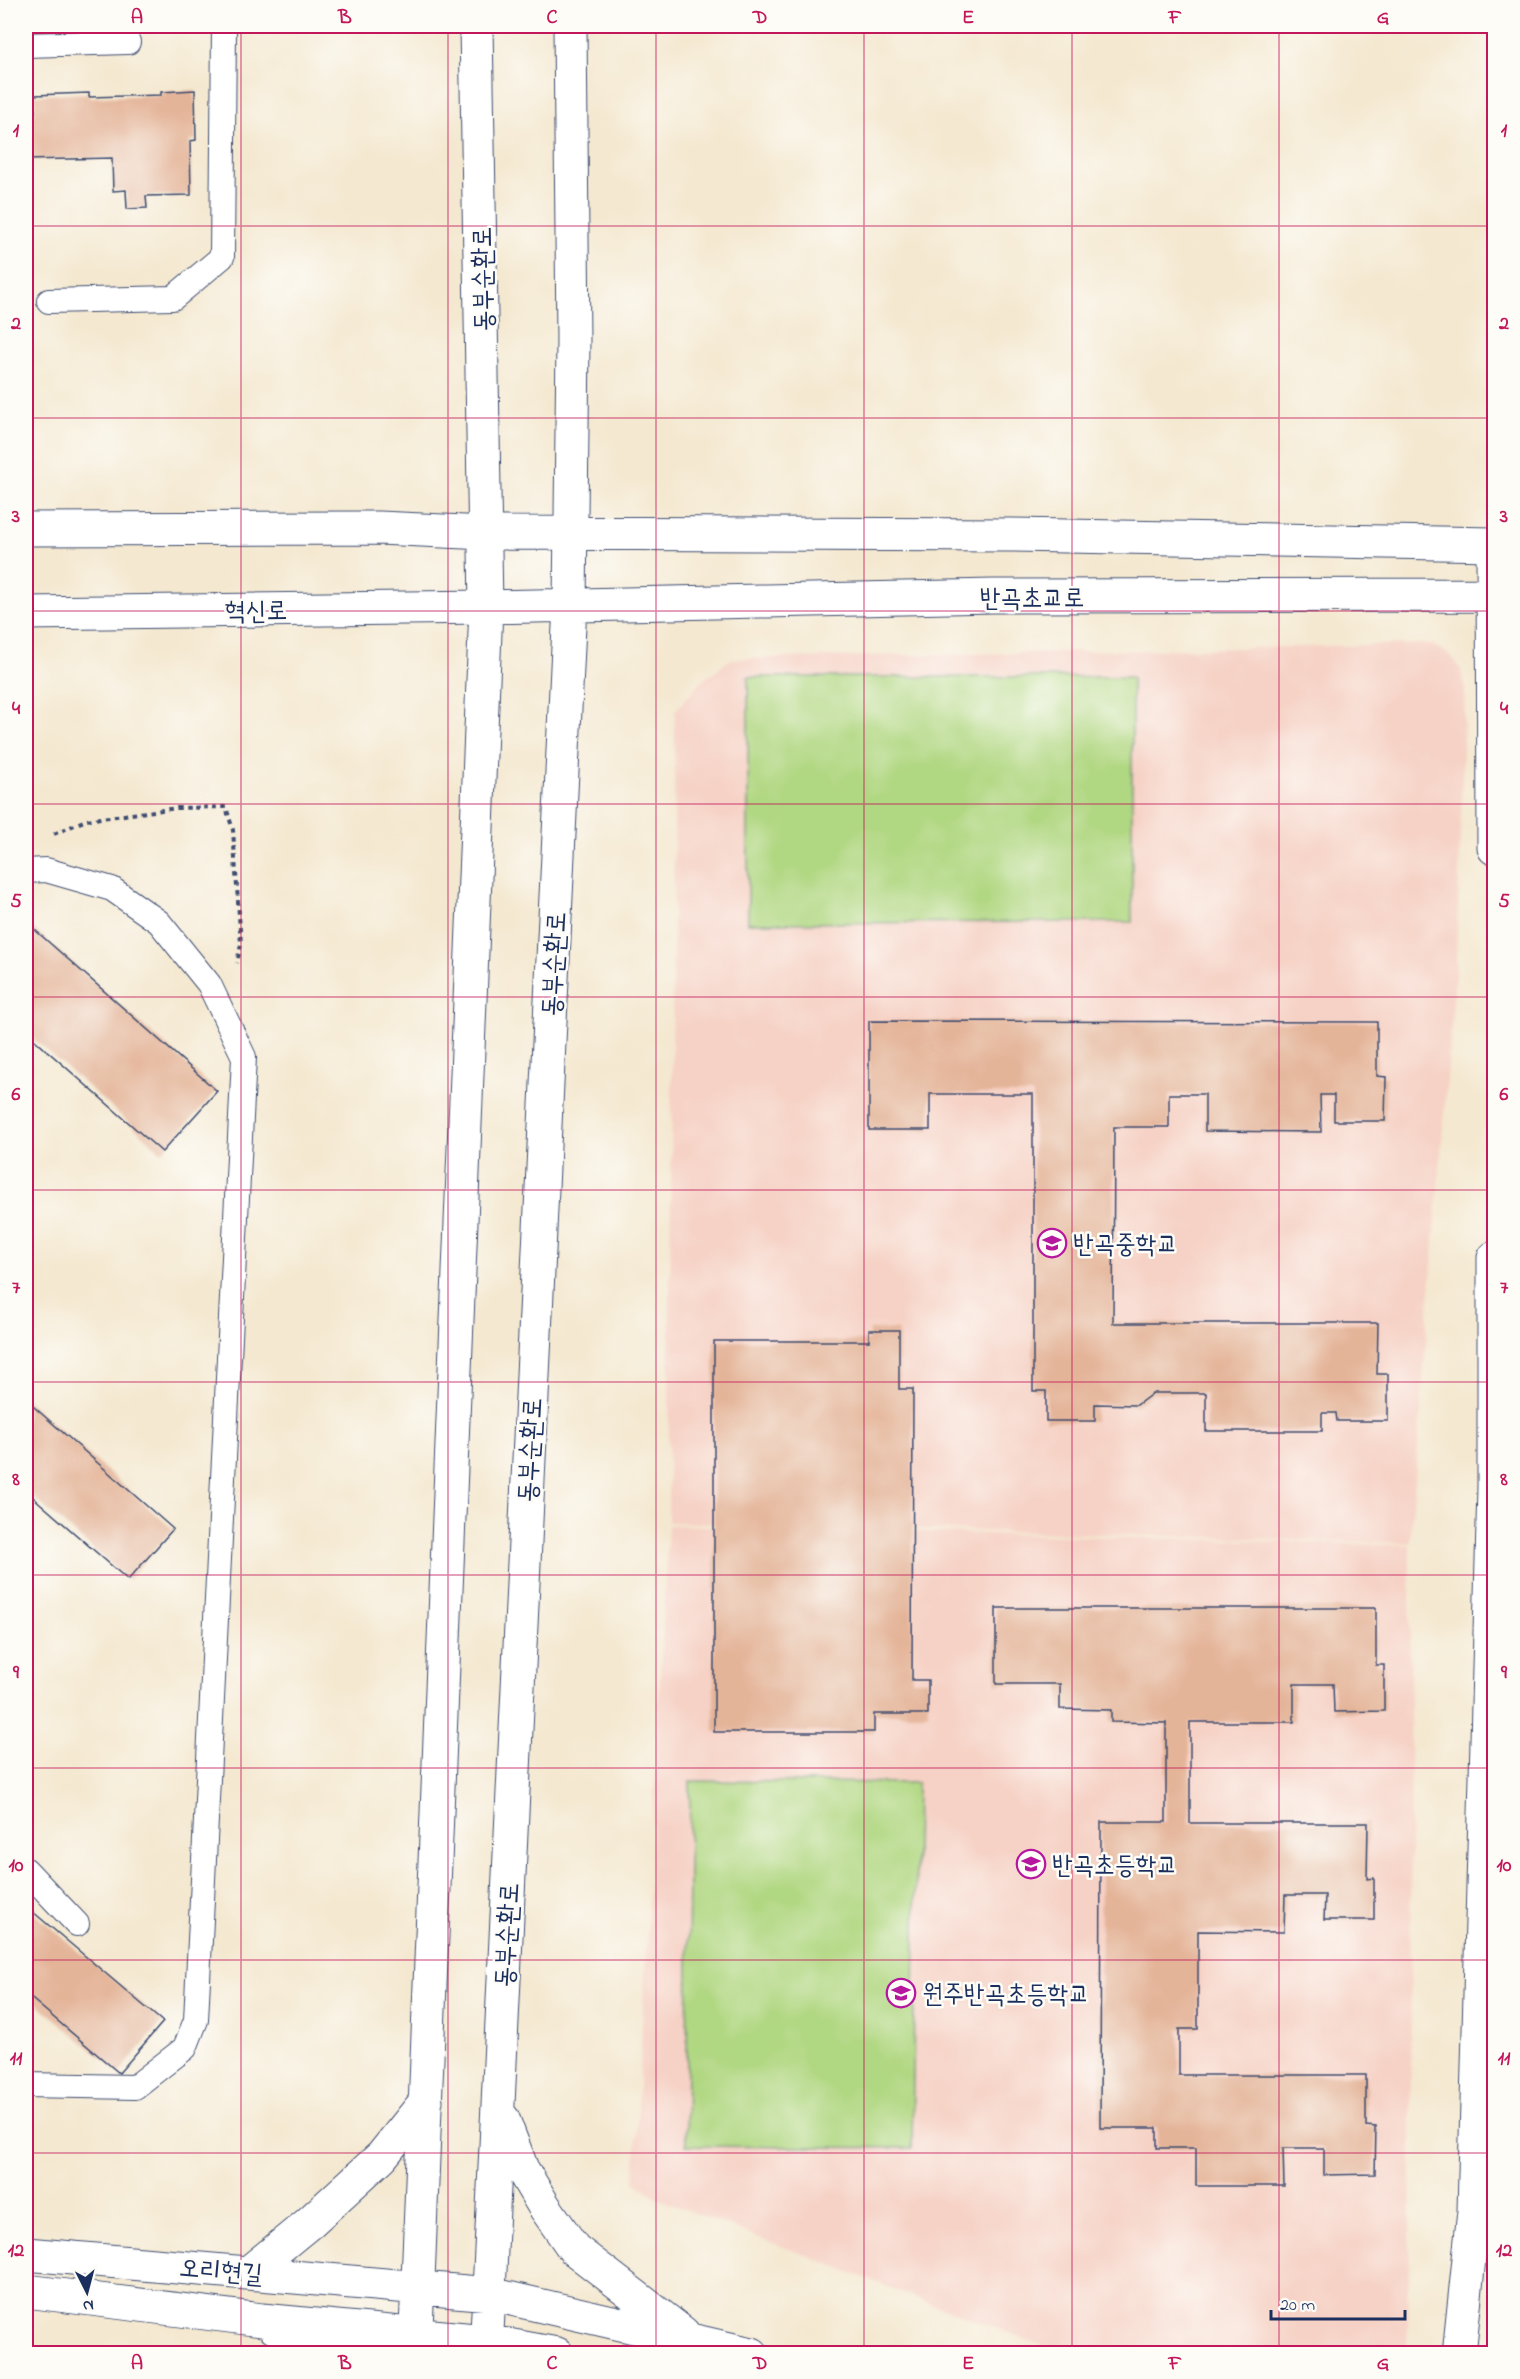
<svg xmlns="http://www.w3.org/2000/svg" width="1520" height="2379" viewBox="0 0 1520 2379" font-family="'Indie Flower','Poor Story',sans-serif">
  <rect width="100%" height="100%" fill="#fdfcf7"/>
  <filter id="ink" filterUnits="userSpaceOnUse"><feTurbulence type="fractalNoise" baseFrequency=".0167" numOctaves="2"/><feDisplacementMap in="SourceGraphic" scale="12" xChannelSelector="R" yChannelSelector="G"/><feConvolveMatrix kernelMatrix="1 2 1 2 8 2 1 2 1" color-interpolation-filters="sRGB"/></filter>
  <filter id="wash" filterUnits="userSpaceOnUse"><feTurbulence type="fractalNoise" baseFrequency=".008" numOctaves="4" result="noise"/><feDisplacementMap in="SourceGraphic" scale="24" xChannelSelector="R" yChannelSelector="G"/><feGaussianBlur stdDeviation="1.35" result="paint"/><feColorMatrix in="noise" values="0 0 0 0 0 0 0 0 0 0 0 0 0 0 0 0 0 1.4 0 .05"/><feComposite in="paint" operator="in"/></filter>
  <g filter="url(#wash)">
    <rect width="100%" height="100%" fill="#f4e8d0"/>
    <path fill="#f6d1c5" d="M1429,644L1440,649L1451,656L1460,668L1465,688L1456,964L1410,1543L668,1522L675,711L702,681L731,659Z
      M668,1525L1410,1545L1411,2203L1407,2353H1061L661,2200L634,2182Z"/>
    <path fill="#b0d781" stroke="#668370" stroke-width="1.5" d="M748,677H1132V922L748,923Z
      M690,1781L917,1783L912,2148L686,2146Z"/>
    <g id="blocks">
      <path fill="#e4b498" d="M195,90L196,140L190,141L191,195L146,196L147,208L127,209L126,190L113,191L112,158L26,160V113H35L34,95L89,93V97L161,95V92Z
        M26,922L217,1091L162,1152L29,1035L26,1040Z
        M869,1021L1377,1022V1076L1386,1077L1385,1121H1334V1095H1320L1321,1132L1205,1131V1094H1169V1127H1114L1113,1323H1378L1377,1374H1388V1421H1337L1336,1413H1322V1431H1206V1393H1153L1137,1405L1095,1404V1421H1046V1391H1033V1094H930V1130H869Z
        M869,1330H899V1389H913L912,1680H928V1714H874V1732H714V1341H869Z
        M26,1400L173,1529L128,1580L26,1491Z
        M996,1608H1376V1665H1384V1711L1334,1712L1333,1684H1294V1722H1190V1823H1368L1367,1879L1374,1878V1920H1324L1325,1895H1285L1284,1932L1198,1931V2029H1179V2075H1366V2126L1376,2127L1375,2174L1324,2175V2148H1283L1284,2186H1196V2148H1157V2128H1100L1101,1822H1166V1723L1111,1722V1710L1060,1709V1684H996Z
        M26,1906L163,2022L119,2073L26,1994Z"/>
    </g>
  </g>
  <g filter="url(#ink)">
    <use href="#blocks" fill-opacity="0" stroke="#3c4b6f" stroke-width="1.5"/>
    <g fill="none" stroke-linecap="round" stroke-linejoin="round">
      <g stroke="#3c4b6f" stroke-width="26">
        <path id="service" d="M26,45L128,42
          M49,301L173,298L222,257L224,26
          M26,871L46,870L112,889L159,922L209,984L244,1057L196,2020L185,2048L135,2087L26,2085
          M26,1870L77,1924"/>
      </g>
      <g stroke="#3c4b6f" stroke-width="35">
        <path id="tertiary" d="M26,529L379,528L486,533L1014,535L1494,544
          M1493,544L1494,848
          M26,613L486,607L994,596L1494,595
          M503,2119L522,2169L544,2206L574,2249L683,2333
          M26,2254L490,2294L752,2354
          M248,2273L309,2223L382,2156L426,2101
          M26,2291L262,2320L486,2341L557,2354
          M274,2327L326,2354
          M415,2354L486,607L476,26
          M486,2354L570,605L573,340L570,26
          M1459,2354L1474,2211L1494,1488V1258"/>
      </g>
      <path stroke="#3c4b6f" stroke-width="4" stroke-dasharray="4.5 4.5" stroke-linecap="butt" d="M54,834L86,820L177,808L226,807L233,830L241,944L237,963"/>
      <use href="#service" stroke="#fff" stroke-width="24"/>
      <use href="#tertiary" stroke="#fff" stroke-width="33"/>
    </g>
  </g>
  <path fill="none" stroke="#c2185b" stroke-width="1.5" stroke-opacity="0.55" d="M241,26V2354M448,26V2354M656,26V2354M864,26V2354M1072,26V2354M1279,26V2354M26,226H1494M26,418H1494M26,611H1494M26,804H1494M26,997H1494M26,1190H1494M26,1382H1494M26,1575H1494M26,1768H1494M26,1960H1494M26,2153H1494"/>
  <defs>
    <g id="school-ring" transform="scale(1.5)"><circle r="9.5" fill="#fdfcf7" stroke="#b5179e" stroke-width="1.5"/><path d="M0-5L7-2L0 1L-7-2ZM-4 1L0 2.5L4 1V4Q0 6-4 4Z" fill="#b5179e"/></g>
  </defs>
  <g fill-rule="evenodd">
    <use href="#school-ring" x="1052" y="1243"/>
    <use href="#school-ring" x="1031" y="1864"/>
    <use href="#school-ring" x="901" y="1993"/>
  </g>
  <g text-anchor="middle" stroke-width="5" stroke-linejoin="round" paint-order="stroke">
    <g font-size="26" fill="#1b2f5e" stroke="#fdfcf7">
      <text transform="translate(482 279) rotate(-91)" y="9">동부순환로</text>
      <text x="1032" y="606">반곡초교로</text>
      <text transform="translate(256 610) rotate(-1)" y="9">혁신로</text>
      <text transform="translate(553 964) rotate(-87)" y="9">동부순환로</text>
      <text transform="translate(529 1450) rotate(-87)" y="9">동부순환로</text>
      <text transform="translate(506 1935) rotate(-87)" y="9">동부순환로</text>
      <text transform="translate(221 2270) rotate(5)" y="9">오리현길</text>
    </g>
    <g font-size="26" fill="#1b2f5e" stroke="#fdfcf7" text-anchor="start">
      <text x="1073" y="1252">반곡중학교</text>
      <text x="1052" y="1873">반곡초등학교</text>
      <text x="922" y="2002">원주반곡초등학교</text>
    </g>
  </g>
  <rect width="1520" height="2379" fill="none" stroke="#fdfcf7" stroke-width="66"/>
  <g transform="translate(87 2292) rotate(174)" stroke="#fdfcf7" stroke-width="4.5" paint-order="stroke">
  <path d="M0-4.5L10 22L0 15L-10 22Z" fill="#1b2f5e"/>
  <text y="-9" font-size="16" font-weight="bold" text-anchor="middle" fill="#1b2f5e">N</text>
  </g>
  <path d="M1271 2310v9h134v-9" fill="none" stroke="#1b2f5e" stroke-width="3"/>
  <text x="1280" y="2310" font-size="18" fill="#1b2f5e" stroke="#fdfcf7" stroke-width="4.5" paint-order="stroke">20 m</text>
  <rect x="33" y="33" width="1454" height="2313" fill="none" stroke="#c2185b" stroke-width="2"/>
  <g font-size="20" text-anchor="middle" font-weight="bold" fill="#c2185b">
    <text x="137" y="23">A</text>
    <text x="345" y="23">B</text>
    <text x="552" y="23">C</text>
    <text x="760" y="23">D</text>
    <text x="968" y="23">E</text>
    <text x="1175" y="23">F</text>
    <text x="1383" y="23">G</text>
    <text x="16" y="136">1</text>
    <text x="1504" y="136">1</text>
    <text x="16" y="329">2</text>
    <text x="1504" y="329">2</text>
    <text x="16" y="522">3</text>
    <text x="1504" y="522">3</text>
    <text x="16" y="714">4</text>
    <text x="1504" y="714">4</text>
    <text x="16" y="907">5</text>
    <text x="1504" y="907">5</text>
    <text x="16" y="1100">6</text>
    <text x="1504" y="1100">6</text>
    <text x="16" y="1293">7</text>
    <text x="1504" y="1293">7</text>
    <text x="16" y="1485">8</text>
    <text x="1504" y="1485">8</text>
    <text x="16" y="1678">9</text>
    <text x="1504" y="1678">9</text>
    <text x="16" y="1871">10</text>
    <text x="1504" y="1871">10</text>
    <text x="16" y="2064">11</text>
    <text x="1504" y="2064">11</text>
    <text x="16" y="2256">12</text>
    <text x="1504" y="2256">12</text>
    <text x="137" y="2369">A</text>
    <text x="345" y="2369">B</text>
    <text x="552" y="2369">C</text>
    <text x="760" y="2369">D</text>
    <text x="968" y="2369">E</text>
    <text x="1175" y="2369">F</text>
    <text x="1383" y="2369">G</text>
  </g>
</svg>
